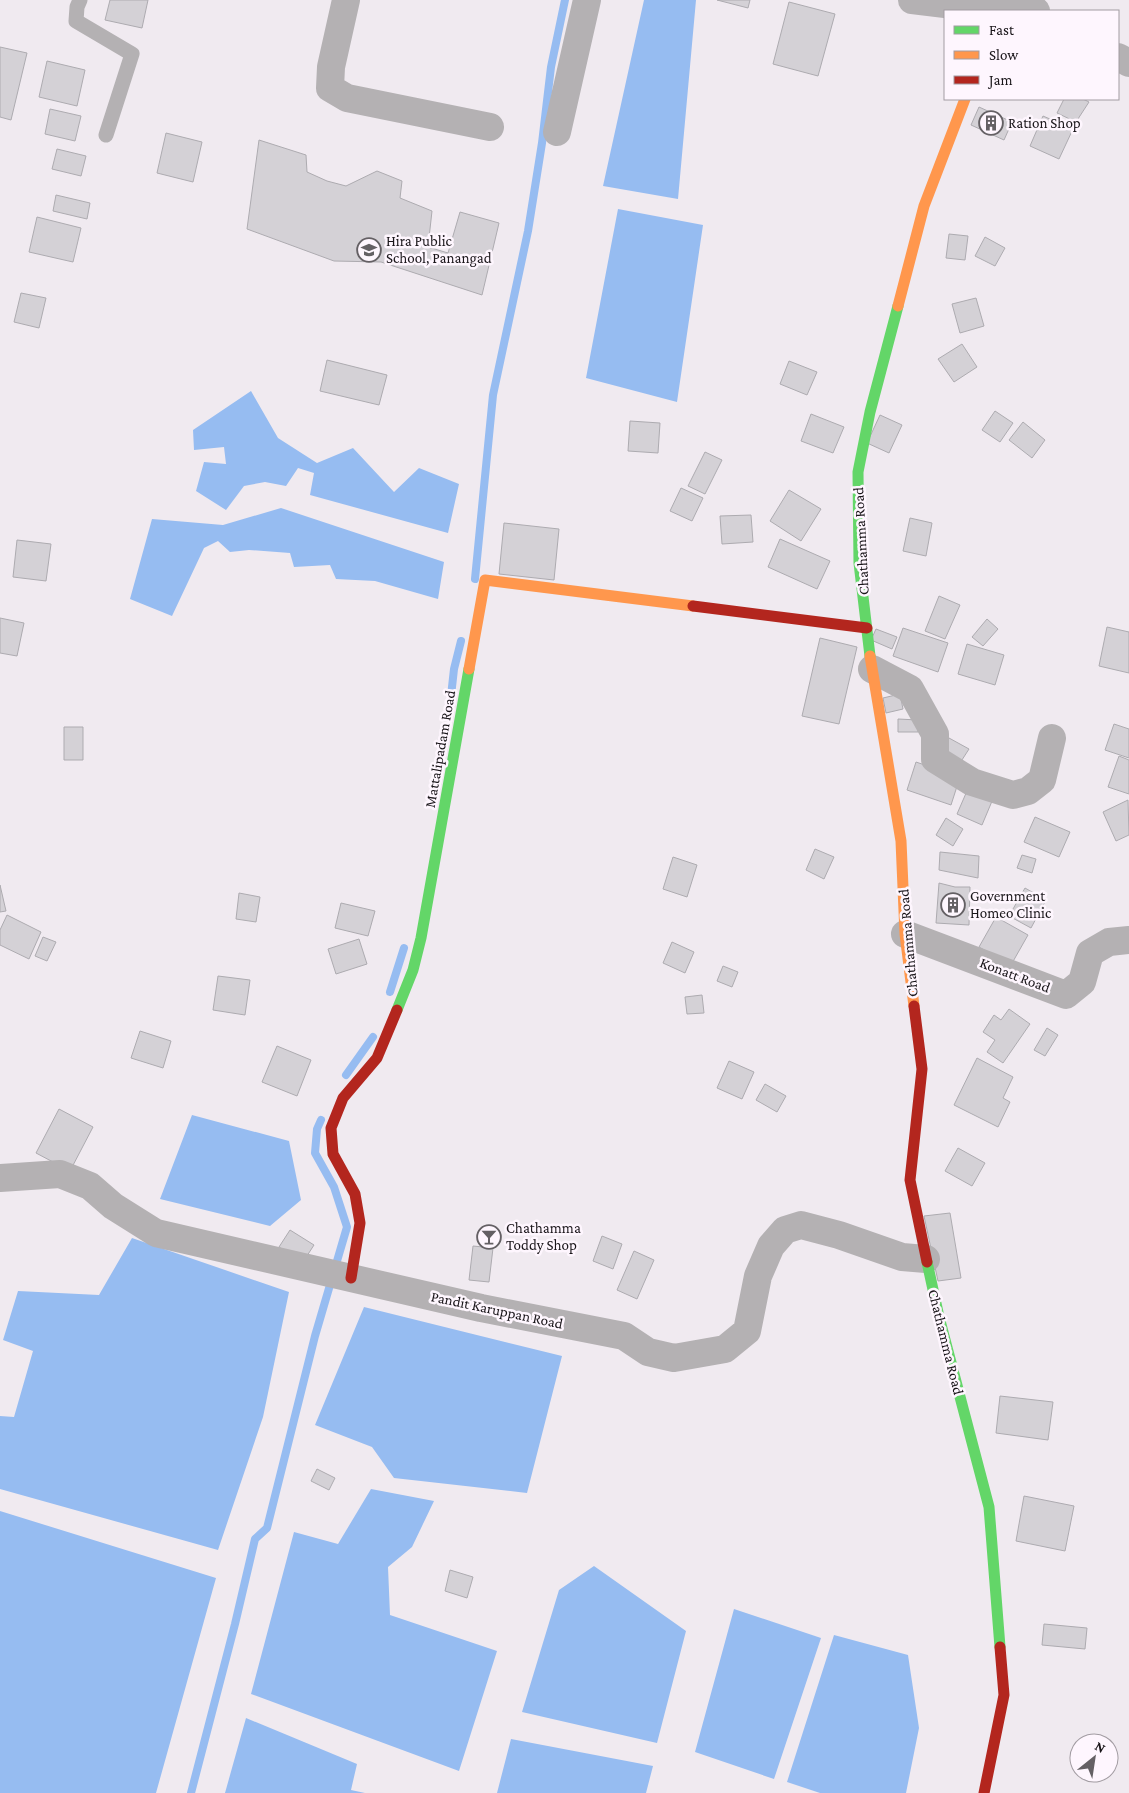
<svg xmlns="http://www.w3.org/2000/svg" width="1129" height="1793" viewBox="0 0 1129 1793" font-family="'Crimson Pro',serif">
  <rect width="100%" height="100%" fill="#f0eaf0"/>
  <path fill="#96bcf1" d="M644,0H696L678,199L603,186Z
    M618,209L703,225L677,402L586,378Z
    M251,391L278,438L317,463L353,448L394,492L419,468L459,484L448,533L310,495L314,473L298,468L286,486L265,482L244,486L226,510L196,491L204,462L226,464L224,447L194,450L193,430Z
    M281,508L444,562L438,599L375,581L336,579L330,565L294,567L290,553L249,550L230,552L218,541L204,548L172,616L130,599L152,519L223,525Z
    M192,1115L289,1141L301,1200L270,1226L160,1199Z
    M132,1238L289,1292L263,1417L218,1550L0,1489V1416L14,1417L33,1351L3,1340L18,1291L99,1295Z
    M364,1307L562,1356L527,1493L394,1478L372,1447L315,1425Z
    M371,1489L434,1501L412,1547L388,1567L390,1615L497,1651L459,1771L251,1694L294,1532L338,1544Z
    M0,1511L216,1578L156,1793H0Z
    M594,1566L686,1631L657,1743L522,1712L559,1590Z
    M734,1609L821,1638L774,1779L695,1752Z
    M834,1635L908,1655L919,1728L906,1793H820L787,1782Z
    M246,1718L357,1764L351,1790L365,1793H225Z
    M511,1739L653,1766L646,1793H497Z"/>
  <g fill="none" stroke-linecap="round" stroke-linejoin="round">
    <path stroke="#96bcf1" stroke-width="8" d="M475,579L493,395L528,231L542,143L551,67L565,0
      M451,696L454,669L461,641
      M390,992L404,948
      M346,1075L373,1037
      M191,1793L235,1624L255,1539L267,1528L315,1336L347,1227L334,1187L315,1153L317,1129L321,1120"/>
  </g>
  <path fill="#d4d1d6" stroke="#adabb0" d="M110,0H148L142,28L105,20Z
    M717,0H750L748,8Z
    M789,2L835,14L818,76L773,64Z
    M0,47L27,53L11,120L0,117Z
    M47,61L85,70L77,106L39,97Z
    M1064,99H1083L1089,102L1076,122L1057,113Z
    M979,107L1012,122L1004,140L971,125Z
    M50,109L81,116L75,141L45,134Z
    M1043,116L1073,129L1059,159L1030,146Z
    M166,133L202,142L193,182L157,173Z
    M259,140L306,155L307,172L327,181L346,186L377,171L402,181L400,198L432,211L428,247L448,253L460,212L499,223L482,295L381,262L334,261L247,229Z
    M57,149L86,156L81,176L52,169Z
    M56,195L90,203L87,219L53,211Z
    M37,217L81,228L73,262L29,252Z
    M949,234L968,236L965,260L946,258Z
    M985,237L1005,248L995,266L975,256Z
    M21,293L46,298L39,328L14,322Z
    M976,298L984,326L960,333L952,304Z
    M962,344L977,367L954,382L938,359Z
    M327,360L387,375L379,405L320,391Z
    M789,361L817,372L807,395L780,384Z
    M995,411L1013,423L1000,442L982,430Z
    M811,414L844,427L833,453L801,441Z
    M880,415L902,425L889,453L867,443Z
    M630,421L660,423L658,453L628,451Z
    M1023,422L1045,440L1032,458L1009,440Z
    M705,452L722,460L705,494L688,486Z
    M681,488L703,498L692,521L670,511Z
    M789,490L821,509L801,541L770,521Z
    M751,515L753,542L722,544L720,516Z
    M910,518L932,523L926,556L903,551Z
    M504,523L559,529L554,580L499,574Z
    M780,539L830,561L817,589L768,567Z
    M17,540L51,544L46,581L13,577Z
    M939,596L960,605L945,639L925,631Z
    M0,618L24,623L17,656L0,653Z
    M987,619L998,629L983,646L972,637Z
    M1107,627L1129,632V673L1099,666Z
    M903,628L948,643L938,672L893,656Z
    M876,629L897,637L892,649L871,640Z
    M820,638L857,647L839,724L802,716Z
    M967,644L1004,655L995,685L958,674Z
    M900,694L903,709L886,713L883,698Z
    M898,719L918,720V732H898Z
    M1114,724L1129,729V758L1105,750Z
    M64,727H83V760H64Z
    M949,738L969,749L960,763L941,752Z
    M1119,756L1129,760V794L1108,787Z
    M916,762L960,777L951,805L907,790Z
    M970,784L995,794L982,825L957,814Z
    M1128,800L1129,835L1116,841L1103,812Z
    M1035,817L1070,832L1059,857L1024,842Z
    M946,818L963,829L953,846L936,835Z
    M815,849L834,857L824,879L806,870Z
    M940,852L979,856L978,878L939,870Z
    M1022,855L1036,859L1032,873L1017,868Z
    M673,857L697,865L687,897L663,889Z
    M939,883L955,887H970L969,925L936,923Z
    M0,885L6,911L0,912Z
    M1025,888L1046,900L1031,928L1009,916Z
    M239,893L260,897L256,922L236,919Z
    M341,903L375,911L368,936L335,928Z
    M7,915L41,932L29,959L0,945V930Z
    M996,917L1028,935L1011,965L979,947Z
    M43,937L56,942L47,961L35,956Z
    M359,939L367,964L336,974L328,949Z
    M672,942L694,952L685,973L663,963Z
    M723,966L738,972L732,987L717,981Z
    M218,976L250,980L245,1015L213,1010Z
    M702,995L704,1013L687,1014L685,997Z
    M1009,1009L1030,1024L1003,1063L987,1052L995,1040L983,1032L994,1015L1001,1020Z
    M1047,1028L1058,1035L1045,1056L1034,1050Z
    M140,1031L171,1041L163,1068L131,1058Z
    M277,1046L311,1060L297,1096L262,1082Z
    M977,1058L1013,1077L1003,1098L1010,1102L998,1127L954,1105Z
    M729,1061L754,1072L742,1099L717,1088Z
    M765,1084L786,1096L777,1112L756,1100Z
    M59,1109L93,1127L70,1171L36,1153Z
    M958,1148L985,1163L972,1186L945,1171Z
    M950,1213L961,1278L938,1281L924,1216Z
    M290,1230L314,1245L303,1262L279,1247Z
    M602,1236L622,1244L613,1269L593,1261Z
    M473,1246L493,1248L489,1282L469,1280Z
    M634,1251L654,1260L637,1299L617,1290Z
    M1000,1396L1053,1402L1048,1440L996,1433Z
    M317,1469L335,1478L329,1490L311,1481Z
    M1024,1496L1074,1506L1065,1551L1016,1541Z
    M450,1570L473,1577L467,1598L445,1591Z
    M1044,1624L1087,1628L1085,1649L1042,1645Z"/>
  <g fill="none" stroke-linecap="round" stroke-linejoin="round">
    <path stroke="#b4b1b3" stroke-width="15" d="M80,0L77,7L76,21L132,54L106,135"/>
    <path stroke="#b4b1b3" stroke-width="28" d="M346,0L331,67L330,88L347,98L490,127
      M912,0L1003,11
      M1016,0L1036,11
      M1118,57L1129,63
      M557,132L587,0
      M872,669L910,689L935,734V759L972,782L1013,795L1028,791L1042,780L1052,738
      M905,934L1066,995L1082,982L1090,953L1109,942L1129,940
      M0,1178L60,1174L90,1186L113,1206L156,1233L481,1308L624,1336L648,1352L674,1358L725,1349L747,1331L758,1276L771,1246L785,1230L801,1225L839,1235L902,1257L926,1259"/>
    <path stroke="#63d668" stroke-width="11" d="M870,656L859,563L858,472L870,412L898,306
      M397,1010L413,970L421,938L469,669
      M927,1262L939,1317L989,1507L1000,1647"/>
    <path stroke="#ff974d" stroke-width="11" d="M898,306L924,206L965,99
      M870,656L901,841L905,934L914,1006
      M469,669L485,580L693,606"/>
    <path stroke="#b3261e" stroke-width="11" d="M693,606L867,628
      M914,1006L922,1069L910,1180L927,1262
      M351,1278L360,1223L355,1194L333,1154L331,1128L343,1098L377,1058L397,1010
      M984,1793L1004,1695L1000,1647"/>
  </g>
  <defs>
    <g id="building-ring" transform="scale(1.25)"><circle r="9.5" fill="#fef6fe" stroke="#646064" stroke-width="1.5"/><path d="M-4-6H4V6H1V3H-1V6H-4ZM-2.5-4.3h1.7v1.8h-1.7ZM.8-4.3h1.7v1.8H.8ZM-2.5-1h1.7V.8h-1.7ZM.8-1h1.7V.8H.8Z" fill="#646064"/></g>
    <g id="school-ring" transform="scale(1.25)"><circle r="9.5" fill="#fef6fe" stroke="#646064" stroke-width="1.5"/><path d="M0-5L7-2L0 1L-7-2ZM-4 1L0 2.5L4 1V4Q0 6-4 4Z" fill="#646064"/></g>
    <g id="bar-ring" transform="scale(1.25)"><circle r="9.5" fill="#fef6fe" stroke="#646064" stroke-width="1.5"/><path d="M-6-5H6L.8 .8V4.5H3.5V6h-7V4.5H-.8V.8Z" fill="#646064"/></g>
  </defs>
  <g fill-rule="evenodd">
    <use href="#building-ring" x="991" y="123"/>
    <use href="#school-ring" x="369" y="250"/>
    <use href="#building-ring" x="953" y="905"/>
    <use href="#bar-ring" x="489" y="1237"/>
  </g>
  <g text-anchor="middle" stroke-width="5" stroke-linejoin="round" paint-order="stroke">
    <g font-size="15" fill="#191519" stroke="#fef6fe" text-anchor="start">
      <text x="1008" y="128">Ration Shop</text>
      <text x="386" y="246">Hira Public<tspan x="386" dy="17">School, Panangad</tspan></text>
      <text x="970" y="901">Government<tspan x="970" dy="17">Homeo Clinic</tspan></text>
      <text x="506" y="1233">Chathamma<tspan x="506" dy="17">Toddy Shop</tspan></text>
    </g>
    <g font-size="15" fill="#191519" stroke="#fef6fe">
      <text transform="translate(861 541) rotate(-93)" y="5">Chathamma Road</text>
      <text transform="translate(440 749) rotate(-80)" y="5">Mattalipadam Road</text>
      <text transform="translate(908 943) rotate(-95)" y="5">Chathamma Road</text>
      <text transform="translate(1015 975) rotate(21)" y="5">Konatt Road</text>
      <text transform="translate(497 1310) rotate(12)" y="5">Pandit Karuppan Road</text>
      <text transform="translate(946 1342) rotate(76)" y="5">Chathamma Road</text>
    </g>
  </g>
  <rect x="944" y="10" width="175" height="90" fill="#fef6fe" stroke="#a29ca2"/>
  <rect x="954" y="26" width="25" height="8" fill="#63d668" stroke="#a29ca2"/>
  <text x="989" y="35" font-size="15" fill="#191519">Fast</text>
  <rect x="954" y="51" width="25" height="8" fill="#ff974d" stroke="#a29ca2"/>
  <text x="989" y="60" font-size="15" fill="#191519">Slow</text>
  <rect x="954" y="76" width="25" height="8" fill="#b3261e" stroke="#a29ca2"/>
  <text x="989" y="85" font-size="15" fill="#191519">Jam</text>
  <g transform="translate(1094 1758) rotate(30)"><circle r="24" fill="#fef6fe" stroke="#a29ca2"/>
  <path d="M0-4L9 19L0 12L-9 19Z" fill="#646064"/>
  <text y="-8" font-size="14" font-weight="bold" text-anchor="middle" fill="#191519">N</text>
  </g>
</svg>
